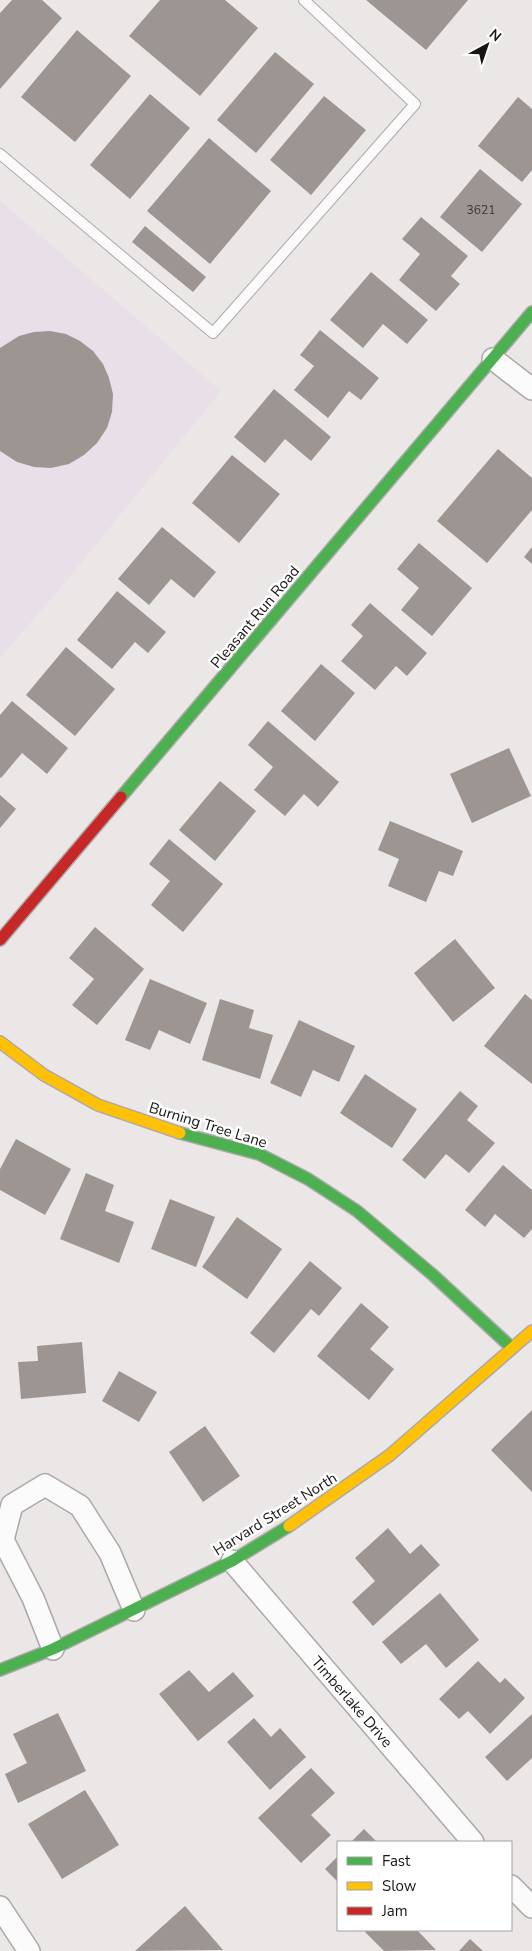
<svg xmlns="http://www.w3.org/2000/svg" width="532" height="1951" viewBox="0 0 532 1951" font-family="'Nunito Sans',sans-serif">
  <rect width="100%" height="100%" fill="#ebe7e6"/>
  <path fill="#e8dfe9" d="M0,201L221,391L63,585L0,658Z"/>
  <path fill="#9d9592" d="M12,0H42L62,18L0,89V13Z
    M160,0H225L258,28L200,96L129,36Z
    M366,0H468L426,50Z
    M77,30L131,76L75,142L21,97Z
    M275,52L314,84L256,153L217,120Z
    M150,94L190,128L130,199L90,165Z
    M324,96L366,130L311,195L270,160Z
    M518,97L532,109V170L522,182L478,146Z
    M209,138L271,191L210,264L147,211Z
    M480,169L522,204L482,252L440,217Z
    M421,217L468,256L451,276L460,284L436,311L399,280L420,254L402,239Z
    M145,226L206,277L193,292L132,242Z
    M371,272L428,320L407,344L383,324L363,348L330,320Z
    M320,330L379,378L361,400L349,391L328,418L294,390L314,366L300,355Z
    M50,331L66,334L80,341L93,351L103,364L109,378L113,394L112,412L107,428L97,443L84,455L69,464L51,468L34,467L17,462L0,451V348L19,336L34,332Z
    M274,389L331,437L311,461L285,439L265,463L234,437Z
    M498,449L532,478V510L487,563L437,521Z
    M232,455L280,494L239,543L192,503Z
    M162,527L216,572L194,598L171,579L149,605L118,579Z
    M419,543L472,588L432,636L401,610L419,588L397,569Z
    M532,547V564L524,557Z
    M117,591L166,632L148,653L135,642L112,669L77,640Z
    M370,603L427,653L407,676L396,666L375,690L341,661L363,636L351,625Z
    M66,647L115,689L75,736L26,695Z
    M321,664L355,693L315,741L281,711Z
    M12,701L68,748L47,774L22,753L1,778L0,777V715Z
    M268,721L339,782L318,807L304,794L285,816L254,790L273,767L248,745Z
    M509,748L531,796L472,823L450,774Z
    M220,781L256,811L215,861L179,830Z
    M0,795L16,809L0,828Z
    M390,821L463,851L453,876L439,871L426,902L388,886L399,859L378,850Z
    M169,839L223,884L183,932L151,905L170,881L149,864Z
    M95,927L144,969L97,1025L72,1005L94,979L69,958Z
    M455,939L495,988L453,1022L414,973Z
    M150,979L207,1003L190,1044L159,1030L150,1050L125,1040Z
    M525,994L532,1000V1084L484,1046Z
    M220,999L254,1010L249,1028L273,1035L260,1079L202,1060Z
    M299,1020L355,1046L339,1082L313,1070L301,1097L270,1083Z
    M365,1074L417,1109L392,1148L340,1113Z
    M460,1091L478,1106L467,1120L495,1143L469,1173L446,1154L425,1179L402,1160Z
    M16,1139L71,1169L45,1215L0,1190V1169Z
    M503,1165L532,1190V1229L524,1238L495,1214L485,1227L465,1210Z
    M86,1173L114,1185L105,1211L134,1222L119,1263L60,1239Z
    M170,1199L215,1217L196,1267L151,1249Z
    M237,1217L282,1249L247,1299L202,1267Z
    M310,1261L342,1288L319,1316L311,1309L274,1353L250,1333Z
    M361,1303L389,1327L370,1349L394,1369L369,1400L317,1356Z
    M82,1342L86,1393L21,1399L18,1362L38,1361L37,1346Z
    M119,1371L157,1392L139,1422L102,1401Z
    M532,1410V1492L491,1450Z
    M205,1426L240,1476L203,1502L169,1452Z
    M388,1528L410,1554L421,1544L440,1565L373,1626L352,1602L375,1581L355,1558Z
    M440,1593L479,1640L446,1668L426,1644L401,1664L382,1642Z
    M478,1661L500,1683L505,1678L525,1698L490,1734L468,1711L459,1719L439,1699Z
    M189,1670L209,1692L233,1672L254,1696L198,1741L159,1694Z
    M58,1713L86,1771L18,1803L5,1774L27,1763L13,1734Z
    M532,1714V1758L507,1781L485,1757Z
    M254,1718L271,1737L280,1728L306,1757L270,1790L227,1742Z
    M311,1768L335,1793L311,1815L331,1835L301,1863L258,1818Z
    M85,1790L119,1845L62,1879L28,1824Z
    M364,1829L377,1842H351Z
    M338,1856V1882L325,1869Z
    M185,1906L223,1950L135,1951Z
    M367,1930H417L436,1950L384,1951L365,1932Z
    M470,1939L483,1951H459Z"/>
  <g fill="none" stroke-linecap="round" stroke-linejoin="round">
    <g stroke="#aca9a8" stroke-width="12">
      <path id="lane" d="M0,154L213,333L415,104L304,0"/>
    </g>
    <g stroke="#aca9a8" stroke-width="24">
      <path id="street" d="M493,359L532,389
        M232,1561L473,1842
        M53,1649L33,1598L3,1540L12,1505L45,1485L80,1506L110,1553L134,1610
        M511,1886L532,1907
        M0,1907L29,1951"/>
    </g>
    <g stroke="#aca9a8" stroke-width="14">
      <path id="fast" d="M121,797L532,312
        M180,1133L259,1154L308,1179L357,1211L433,1275L512,1348
        M0,1670L53,1649L232,1561L289,1526"/>
    </g>
    <g stroke="#aca9a8" stroke-width="14">
      <path id="slow" d="M0,1042L44,1075L98,1105L180,1133
        M289,1526L390,1455L532,1331"/>
    </g>
    <g stroke="#aca9a8" stroke-width="14">
      <path id="jam" d="M0,940L121,797"/>
    </g>
    <use href="#lane" stroke="#fcfbfb" stroke-width="10"/>
    <use href="#street" stroke="#fcfbfb" stroke-width="21"/>
    <use href="#fast" stroke="#4caf50" stroke-width="11"/>
    <use href="#slow" stroke="#ffc107" stroke-width="11"/>
    <use href="#jam" stroke="#c62828" stroke-width="11"/>
  </g>
  <g text-anchor="middle" stroke-width="5" stroke-linejoin="round" paint-order="stroke">
    <g font-size="12" fill="#393634">
      <text x="481" y="214">3621</text>
    </g>
    <g font-size="15" fill="#181615" stroke="#fff">
      <text transform="translate(255 617) rotate(-50)" y="5">Pleasant Run Road</text>
      <text transform="translate(208 1125) rotate(17)" y="5">Burning Tree Lane</text>
      <text transform="translate(275 1514) rotate(-32)" y="5">Harvard Street North</text>
      <text transform="translate(352 1702) rotate(49)" y="5">Timberlake Drive</text>
    </g>
  </g>
  <rect x="337" y="1841" width="175" height="90" fill="#ffffff" stroke="#a3a2a1"/>
  <rect x="347" y="1857" width="25" height="8" fill="#4caf50" stroke="#a3a2a1"/>
  <text x="382" y="1866" font-size="15" fill="#181615">Fast</text>
  <rect x="347" y="1882" width="25" height="8" fill="#ffc107" stroke="#a3a2a1"/>
  <text x="382" y="1891" font-size="15" fill="#181615">Slow</text>
  <rect x="347" y="1907" width="25" height="8" fill="#c62828" stroke="#a3a2a1"/>
  <text x="382" y="1916" font-size="15" fill="#181615">Jam</text>
  <g transform="translate(487 45) rotate(40)" stroke="#ffffff" stroke-width="4" paint-order="stroke">
  <path d="M0-4L9 19L0 12L-9 19Z" fill="#181615"/>
  <text y="-8" font-size="14" font-weight="bold" text-anchor="middle" fill="#181615">N</text>
  </g>
</svg>
